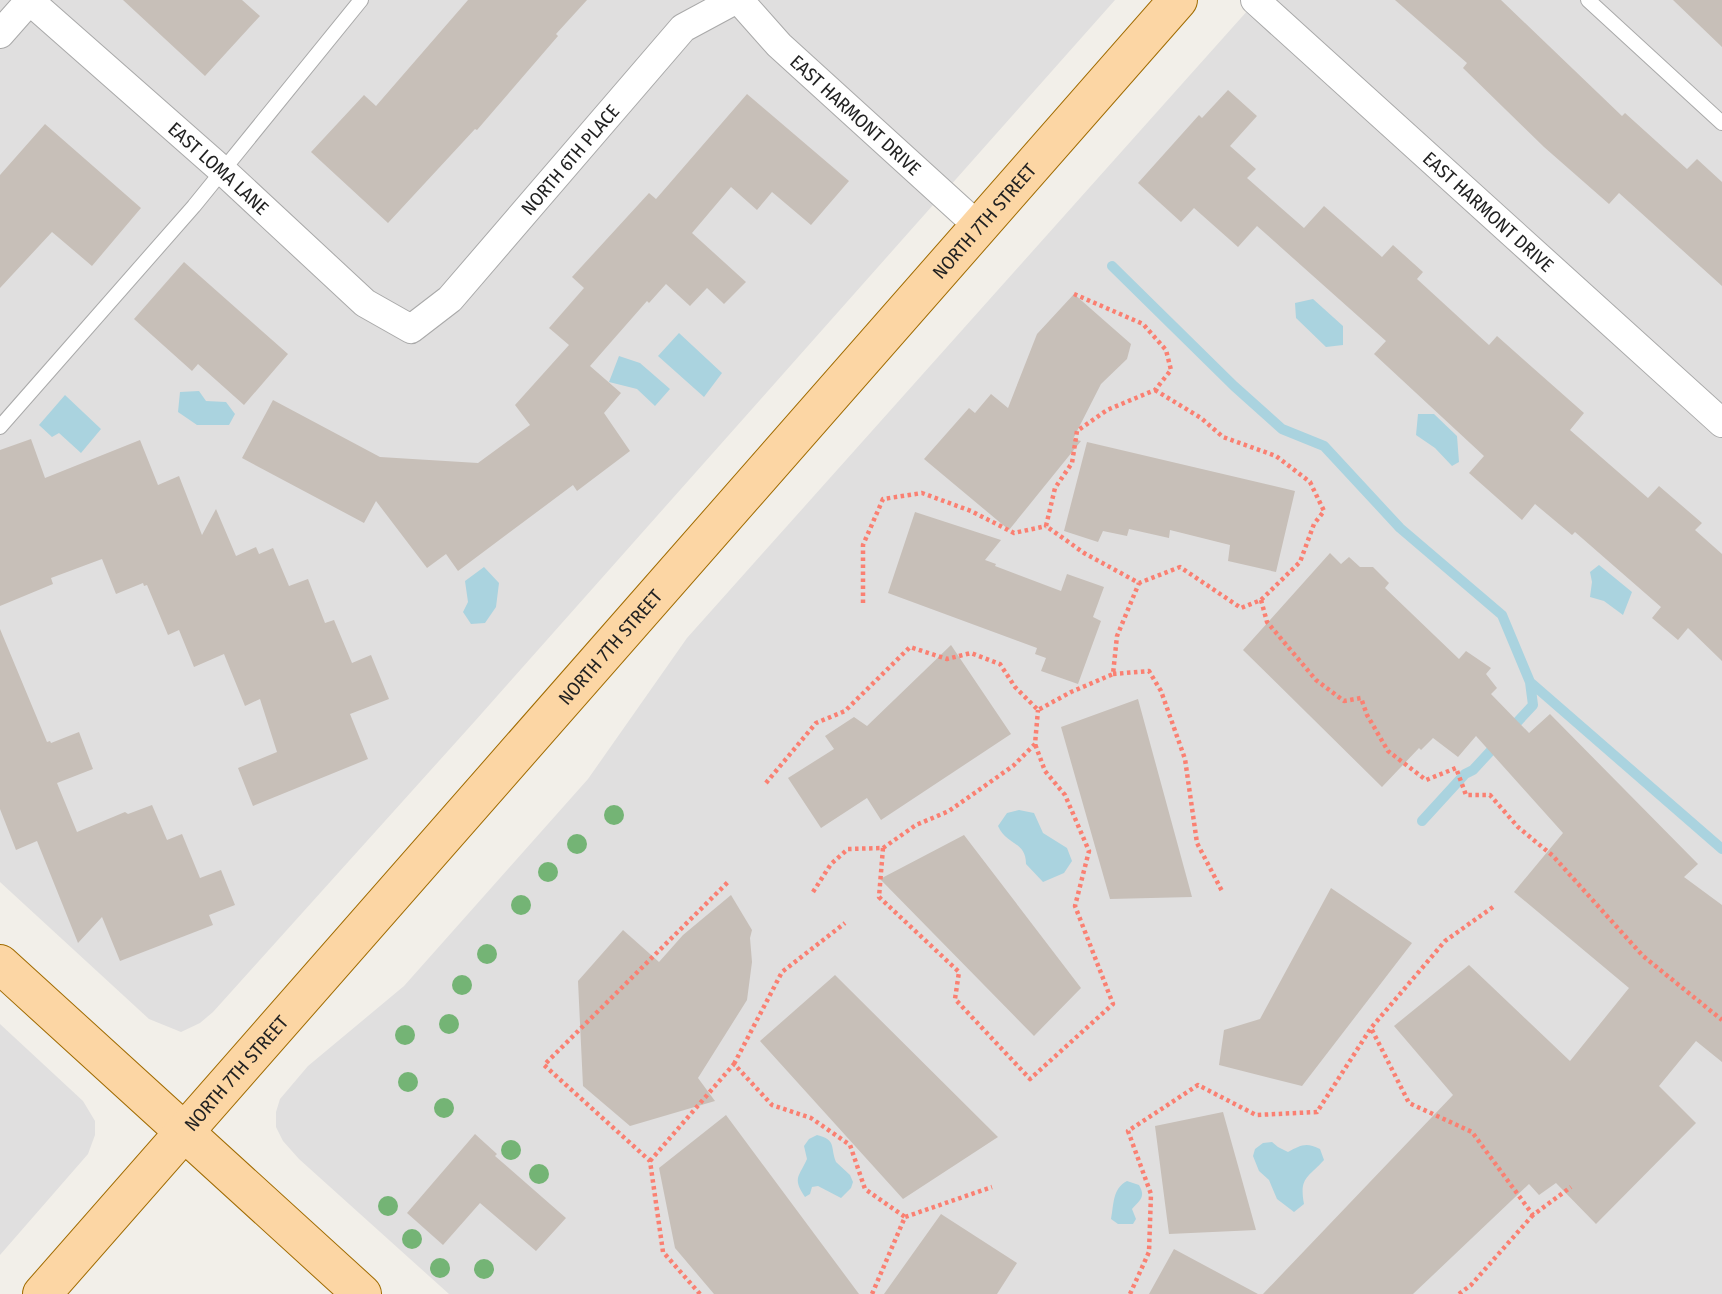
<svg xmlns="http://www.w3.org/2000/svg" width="1722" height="1294" viewBox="0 0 1722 1294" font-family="'Fira Sans Condensed',sans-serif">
  <rect width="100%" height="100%" fill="#f2efe9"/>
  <path fill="#e0dfdf" d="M0,0H1115L475,721L213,1012L200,1023L181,1032L149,1019L0,882Z
    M1257,0H1722V1294H449L299,1159L283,1141L276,1127V1112L280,1099L308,1066L404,986L588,779L687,638Z
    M0,1024L83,1101L95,1121V1135L88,1154L0,1255Z"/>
  <path fill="#aad3df" d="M1313,299L1343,326V345L1326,347L1296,318L1295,303Z
    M679,333L722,373L704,397L658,356Z
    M619,356L640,363L670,389L655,406L637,389L609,382Z
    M199,391L206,401L226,402L235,414L229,425H197L178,412L180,392Z
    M65,395L101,429L81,453L59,433L52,437L39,425Z
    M1418,414H1434L1457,436L1459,462L1452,466L1435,448L1416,435Z
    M1599,565L1632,592L1623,615L1604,601L1590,597L1592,582L1590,572Z
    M484,567L499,583L496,607L485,623L471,624L463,612L468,602L465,581Z
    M1019,810L1034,813L1043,833L1067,848L1072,861L1064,873L1043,882L1026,864C1026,841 1007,846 998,826L1007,813Z
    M817,1135C837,1140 830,1147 836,1162L850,1175L853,1182L851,1188L841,1198L818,1186L812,1187L810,1194L805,1197C792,1178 799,1177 807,1159L804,1146L809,1139Z
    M1272,1142L1278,1147L1288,1152C1301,1145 1306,1142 1320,1149L1324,1160C1308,1178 1299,1177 1304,1204L1294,1212L1277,1199L1269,1180L1259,1171L1253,1156L1255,1149L1263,1143Z
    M1127,1181L1139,1185C1146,1197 1140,1200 1132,1209L1136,1219L1133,1224H1118L1111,1219C1114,1205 1112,1189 1127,1181Z"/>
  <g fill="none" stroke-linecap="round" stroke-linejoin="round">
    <path stroke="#aad3df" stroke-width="10" d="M1112,266L1234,386L1282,429L1324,446L1400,528L1502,615L1530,682L1533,705L1509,731
      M1530,682L1722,849
      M1422,821L1465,774L1473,770L1498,743"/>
  </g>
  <path fill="#c7bfb8" d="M123,0H242L260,16L205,76Z
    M468,0H587L556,34L558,36L477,130L475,129L388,223L311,152L364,95L376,106Z
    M1395,0H1501L1622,116L1625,113L1687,169L1697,159L1722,182V286L1619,193L1609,204L1544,147L1463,68L1467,63Z
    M1673,0H1722V47Z
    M1228,90L1257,116L1230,146L1256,169L1247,178L1304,228L1324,206L1382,257L1393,245L1423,272L1417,279L1489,345L1497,336L1584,413L1570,430L1648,498L1659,486L1702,523L1695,530L1722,554V661L1688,628L1678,640L1652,618L1661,607L1575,532L1572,535L1535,504L1522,520L1469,473L1484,456L1374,354L1386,341L1257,226L1238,247L1194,208L1181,222L1138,183L1199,115L1202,118Z
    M747,94L849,181L811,225L772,192L757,210L731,187L692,233L746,282L724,304L707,288L690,306L666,284L649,303L647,301L590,366L621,393L604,413L630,451L577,491L573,485L458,571L446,554L427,568L376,501L364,523L242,458L273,400L380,457L478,463L530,425L515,405L569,345L549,328L584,288L572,277L649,193L656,199Z
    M45,124L141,208L92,266L52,232L0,288V175Z
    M184,262L288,354L244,405L198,364L192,371L134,319Z
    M1074,294L1131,344L1127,359L1101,384L1073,439L1081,441L1009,530L924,459L969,408L975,413L991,394L1008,408L1037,334Z
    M31,439L45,478L140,440L158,485L179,476L202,535L216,509L236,556L256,547L259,554L273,548L289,586L308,579L325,623L334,620L352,663L371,655L389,699L350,714L368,759L253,806L238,768L277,752L260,699L245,706L224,654L194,667L179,630L168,635L147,585L144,586L143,583L116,594L102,559L51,578L53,584L0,606V450Z
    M1087,442L1295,491L1276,572L1228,561L1230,545L1170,530L1169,538L1129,529L1127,536L1103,531L1098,542L1064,531Z
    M915,512L1001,540L985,560L996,564L995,566L1061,591L1067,574L1104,587L1093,617L1101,621L1078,684L1041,671L1046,658L1035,654L1037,648L888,593Z
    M1330,553L1341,564L1349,557L1360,567H1373L1389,583L1385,588L1459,659L1466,651L1491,668L1486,674L1497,688L1491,694L1529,733L1550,714L1698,864L1684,877L1722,905V1062L1696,1041L1659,1086L1696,1123L1596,1224L1556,1183L1539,1195L1529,1184L1413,1294H1263L1453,1095L1394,1026L1469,965L1570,1061L1629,988L1514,892L1563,833L1476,736L1458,757L1433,738L1421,750L1419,748L1382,787L1243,650Z
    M0,629L47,742L50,741L51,743L79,732L93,769L57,783L77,832L125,812L128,814L152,805L167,840L182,834L200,878L221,870L235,905L209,915L213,925L120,961L102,917L78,943L37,841L16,850L0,809Z
    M951,645L1011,734L881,820L867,798L821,828L788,778L834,749L825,736L854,717L867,726Z
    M1138,699L1192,897L1110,899L1061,727Z
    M964,835L1081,988L1034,1036L880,879Z
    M1331,888L1412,943L1302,1086L1219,1065L1224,1030L1260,1019Z
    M731,895L752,930L750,938L752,962L747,1000L698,1078L715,1101L630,1126L583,1086L578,981L623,930L659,962L683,935Z
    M835,975L998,1137L903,1199L760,1041Z
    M1223,1112L1256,1230L1169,1234L1155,1126Z
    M726,1115L859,1294H714L675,1248L659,1168Z
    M475,1134L497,1154L495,1156L566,1218L536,1251L480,1203L443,1245L407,1213Z
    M941,1214L1017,1263L997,1294H884Z
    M1174,1249L1258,1294H1149Z"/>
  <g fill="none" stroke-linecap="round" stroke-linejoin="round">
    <g stroke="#a9a9a9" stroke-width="16">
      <path id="service" d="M1588,0L1722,123
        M0,427L194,206L361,0"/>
    </g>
    <g stroke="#a9a9a9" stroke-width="30">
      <g id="minor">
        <path id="s1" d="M739,0L779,45L978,226"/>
        <path id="s2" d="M1255,0L1722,423"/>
        <path id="s3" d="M30,1L223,171L365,303L411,329L450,299L683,28L735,0"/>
        <path d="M0,34L30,0"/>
      </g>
    </g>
    <g stroke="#a06b00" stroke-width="40">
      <g id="primary">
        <path d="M0,964L362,1294"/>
        <path id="s4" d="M42,1294L1178,0"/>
      </g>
    </g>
    <path stroke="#fa8072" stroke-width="4.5" stroke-dasharray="3.5 3.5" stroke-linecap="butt" d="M1074,294L1143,324L1166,350L1171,370L1155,390L1107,410L1077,431L1072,463L1055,488L1046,526L1084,553L1139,583L1180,567L1241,608L1261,600L1300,562L1314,524L1324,511L1310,482L1276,456L1223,437L1201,418L1155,390
      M1261,600L1267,622L1316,680L1344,701L1361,698L1367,715L1388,751L1426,780L1456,768L1466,795H1490L1518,827L1553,856L1643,956L1722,1020
      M863,603V545L883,499L922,493L971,511L1014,533L1046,526
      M1113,674L1149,671L1161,691L1185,759L1197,843L1223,893
      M766,783L816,723L845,711L910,647L947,659L971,653L1000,664L1015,687L1038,710L1071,692L1113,674L1117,636L1139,583
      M883,848L879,897L959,972L955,999L1030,1079L1113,1004L1075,906L1089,851L1065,795L1045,771L1035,744
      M813,892L831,864L848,849L883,848L916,825L949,811L1013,766L1035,744L1038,710
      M1493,907L1445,941L1371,1028L1409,1103L1472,1132L1533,1215L1571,1187
      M734,1064L782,972L845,923
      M650,1161L734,1064L772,1105L811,1118L850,1145L865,1189L905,1217
      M700,1294L663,1252L650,1161L544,1065L729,881
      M872,1294L905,1217L992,1187
      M1130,1294L1149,1252L1151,1194L1128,1131L1198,1085L1256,1115L1317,1112L1371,1028
      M1459,1294L1471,1285L1533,1215"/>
    <use href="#service" stroke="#fff" stroke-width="14"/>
    <use href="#minor" stroke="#fff" stroke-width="28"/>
    <use href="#primary" stroke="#fcd6a4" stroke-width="38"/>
  </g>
  <g fill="#74b475">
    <circle cx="614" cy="815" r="10"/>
    <circle cx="577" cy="844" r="10"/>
    <circle cx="548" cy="872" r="10"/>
    <circle cx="521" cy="905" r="10"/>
    <circle cx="487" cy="954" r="10"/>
    <circle cx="462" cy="985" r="10"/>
    <circle cx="449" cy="1024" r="10"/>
    <circle cx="405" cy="1035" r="10"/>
    <circle cx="408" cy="1082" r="10"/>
    <circle cx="444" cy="1108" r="10"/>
    <circle cx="511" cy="1150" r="10"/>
    <circle cx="539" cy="1174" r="10"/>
    <circle cx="388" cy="1206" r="10"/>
    <circle cx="412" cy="1239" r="10"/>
    <circle cx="440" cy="1268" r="10"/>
    <circle cx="484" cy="1269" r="10"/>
  </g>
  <g text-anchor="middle" stroke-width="7" stroke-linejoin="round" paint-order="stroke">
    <g font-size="19" fill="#222" stroke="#fff">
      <text dy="7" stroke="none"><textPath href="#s1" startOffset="164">EAST HARMONT DRIVE</textPath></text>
      <text dy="7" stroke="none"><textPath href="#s3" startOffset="737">NORTH 6TH PLACE</textPath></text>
      <text dy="7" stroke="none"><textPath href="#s3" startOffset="252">EAST LOMA LANE</textPath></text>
      <text dy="7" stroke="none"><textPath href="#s2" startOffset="315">EAST HARMONT DRIVE</textPath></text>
      <text dy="7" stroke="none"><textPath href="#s4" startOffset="1428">NORTH 7TH STREET</textPath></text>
      <text dy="7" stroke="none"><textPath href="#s4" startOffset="861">NORTH 7TH STREET</textPath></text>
      <text dy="7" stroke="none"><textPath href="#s4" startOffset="294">NORTH 7TH STREET</textPath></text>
    </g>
  </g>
</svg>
